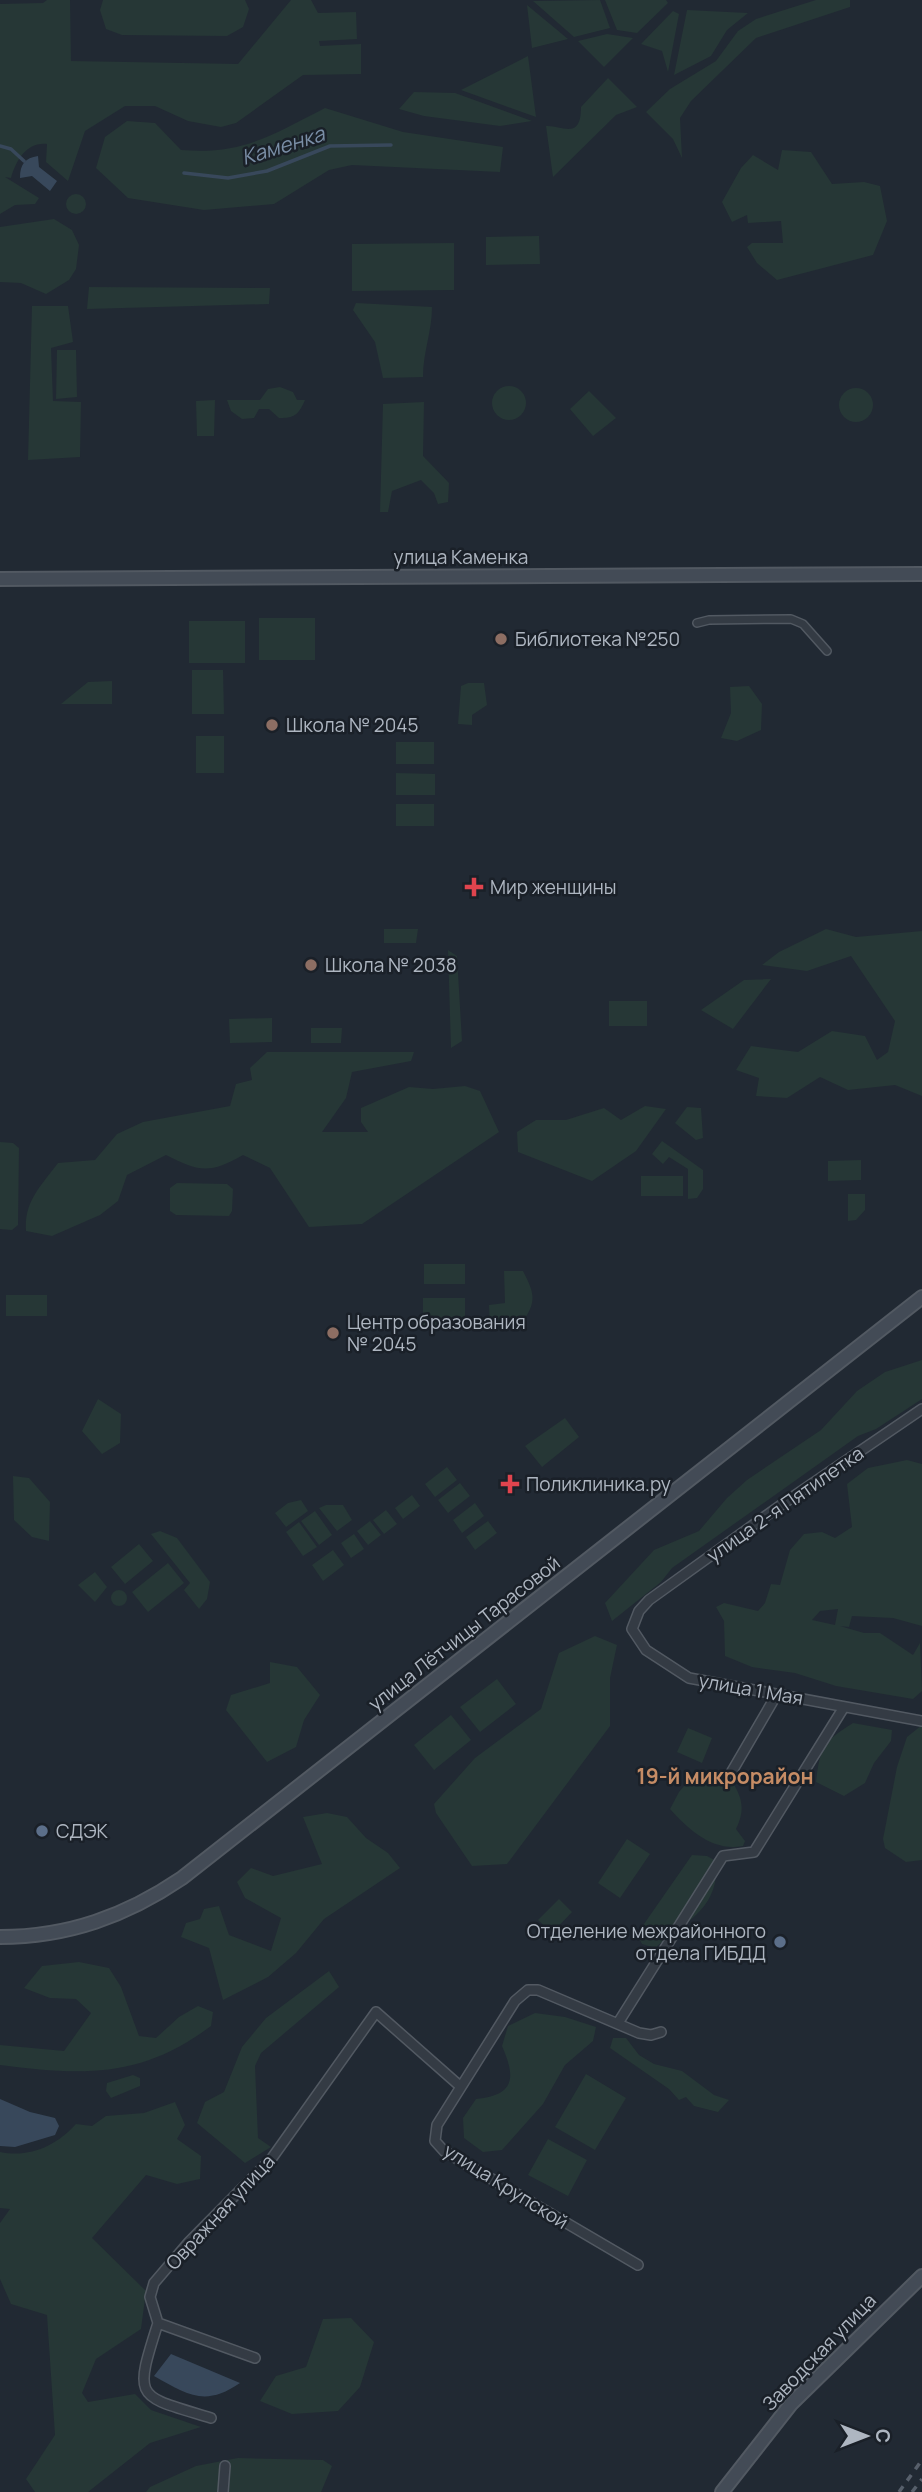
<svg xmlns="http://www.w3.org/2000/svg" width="922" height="2492" viewBox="0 0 922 2492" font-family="Manrope,sans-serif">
  <rect width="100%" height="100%" fill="#212933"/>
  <path fill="#263736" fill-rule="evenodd" d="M47,0H70L71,61L238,64L291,0H311L318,13L356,12L357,39L319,41L320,46L361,44V74L303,75L236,123L221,127L188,121L155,106H125L85,131L68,181L46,162L47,144C26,142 16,161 11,178L5,177L39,198L35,204L15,205L0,214V4L43,3Z
    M103,0H245L249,9L243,27L227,36L122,35L106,29L100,10Z
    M600,0L610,28L574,37L533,1Z
    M605,0H666L668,3L637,33L617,30Z
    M816,0H850V7L756,38L691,101L680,118L682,158L673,139L646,112L670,89L716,61L738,31L756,19Z
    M527,5L568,39L532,48Z
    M687,10L748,13L727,30L711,56L674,75Z
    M673,11L679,14L668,72L662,51L641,44Z
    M607,34L633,38L604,67L578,41Z
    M528,56L536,117L461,90Z
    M608,78L637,107L616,115L553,177L546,126C562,125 581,141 581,107Z
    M414,92L455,93L532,121L500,126L424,116L399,109Z
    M325,108L403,132L503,147L500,172L352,165L329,170L274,204L204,210L128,198L96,168L105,137L127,121L155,123L181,150C243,155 272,135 325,108Z
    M782,150L811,152L832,184L864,182L880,186L887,221L873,255L777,280L757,263L747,247L752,243H783L781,221L748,223L747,215L732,222L722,202L741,168L753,155L778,170Z
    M66 204a10 10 0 1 1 20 0a10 10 0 1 1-20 0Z
    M54,219L72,230L79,245L76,269L69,280L46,294L21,283L0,282V227Z
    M539,236L540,264L486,265V237Z
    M454,243V290L352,291V244Z
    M89,287L270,288L269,304L87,309Z
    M356,303L432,307C432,332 423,352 423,377L383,378L375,342L353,310Z
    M32,306H68L73,342L51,348L53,401L81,402L80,457L28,460Z
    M57,350H76L77,397L56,399Z
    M492 403a17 17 0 1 1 34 0a17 17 0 1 1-34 0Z
    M280,387L293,392L297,400H305C299,414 294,419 279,418L269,409H259L254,418L242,419L231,411L227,400H260L268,389Z
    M839 405a17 17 0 1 1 34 0a17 17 0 1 1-34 0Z
    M589,391L616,418L593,436L570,409Z
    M215,400L214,436H197L196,401Z
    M424,402L423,456L449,483L448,502L438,504L434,493L421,480L392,491L388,512H380L383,404Z
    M259,618H315V660H259Z
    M189,621H245V663H189Z
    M192,670H223L224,714H192Z
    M112,681V704H61L88,682Z
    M468,683H484L487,705L472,715V725L458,724L461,686Z
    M749,686L762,704L761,730L737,741L721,738L731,713L730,687Z
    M196,736H224V773H196Z
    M396,742H434V764H396Z
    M396,773L435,774V795H396Z
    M396,804H434V826H396Z
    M384,929H418L416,943H384Z
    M826,929L856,937L922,931V1096L895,1085L848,1090L820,1077L787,1098L756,1096L759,1078L736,1070L751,1046L798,1052L832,1031L865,1036L877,1060L888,1052L895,1021L851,956L807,971L762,965L779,952Z
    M448,950L457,956L462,1041L451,1048Z
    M771,979L733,1029L701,1010L744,980Z
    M609,1001H647V1026H609Z
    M272,1018V1042L230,1043L229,1019Z
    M311,1028H342L341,1043H311Z
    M267,1052H414L411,1061L352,1072L346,1098L322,1132H368L361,1122V1108L409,1087L433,1089L465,1086L480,1091L499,1132L362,1224L309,1227L270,1168L243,1155C210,1174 199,1172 166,1155L127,1175L118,1201L100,1215L52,1236L26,1231C24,1201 41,1186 58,1163L95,1160L117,1134L143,1122L230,1106L236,1084L252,1080L250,1068Z
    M645,1106L666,1109L636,1151L592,1181L518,1152L517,1132L536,1120H566L604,1108L621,1120Z
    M687,1107L701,1108L703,1138L696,1140L675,1123Z
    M662,1141L703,1170V1189L697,1198L688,1199V1169L669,1157L663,1164L652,1154Z
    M0,1142L13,1143L19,1148L18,1225L12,1230L0,1229Z
    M861,1160V1180L828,1181V1161Z
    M641,1176H683V1196H641Z
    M177,1183L227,1184L233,1189L232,1211L229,1216L176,1215L170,1211V1188Z
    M848,1194H865V1210L856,1220L848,1221Z
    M424,1264H465V1284H424Z
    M504,1271H523C535,1294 537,1302 521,1324L490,1325L489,1305L505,1303Z
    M6,1295H47V1316H6Z
    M423,1298H465V1325H423Z
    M922,1360V1399L876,1429L858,1436L672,1568L661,1582L612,1621L605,1603L654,1550L699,1531L727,1498L747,1480L821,1430L857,1391L885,1372Z
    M98,1399L121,1414L120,1443L102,1454L82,1431Z
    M565,1418L579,1437L542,1467L525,1446Z
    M907,1460L922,1464V1626L893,1618L852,1616L849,1627L840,1626L864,1633H880L913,1655L920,1643L922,1691L913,1699L836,1686L795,1673L752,1667L725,1656L724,1621L716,1607L724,1603L758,1611L765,1603L771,1584L780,1585L790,1550L804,1534L822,1532L835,1538L852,1527L847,1484L868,1468ZM838,1609L835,1625L812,1620L820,1611Z
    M447,1467L457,1480L435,1497L425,1484Z
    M13,1476L29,1478L50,1502L49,1541L32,1537L14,1520Z
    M460,1483L470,1496L448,1513L438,1500Z
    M412,1495L420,1506L403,1519L395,1508Z
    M301,1500L308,1511L286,1527L275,1513L288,1503Z
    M475,1503L484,1516L462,1533L453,1520Z
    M326,1505H343L352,1520L337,1531L319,1508Z
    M386,1510L397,1524L384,1534L373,1520Z
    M315,1511L332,1535L319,1545L301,1521Z
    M370,1521L381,1535L368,1545L357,1531Z
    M488,1521L497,1533L475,1550L466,1537Z
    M299,1522L317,1547L303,1556L286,1532Z
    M160,1531L177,1538L210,1582L207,1599L199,1609L184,1590L190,1583L151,1534Z
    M354,1534L364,1549L351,1558L341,1543Z
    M139,1544L153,1561L125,1584L111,1567Z
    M333,1550L344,1565L323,1581L312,1565Z
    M168,1563L184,1583L148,1612L132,1592Z
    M95,1572L107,1587L95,1602L78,1585Z
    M111 1598a8 8 0 1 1 16 0a8 8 0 1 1-16 0Z
    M595,1636L617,1645L610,1678V1726L507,1864L472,1866L436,1813L434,1804L475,1758L541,1709L559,1653Z
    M270,1662L297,1667L320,1695L304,1720L296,1747L267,1762L226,1710L231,1695L270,1683Z
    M497,1679L516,1704L480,1732L460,1707Z
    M451,1715L471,1740L434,1770L414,1745Z
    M853,1723L892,1730L891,1741L874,1763L865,1783L844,1796L816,1782C820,1747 824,1741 853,1723Z
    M922,1725V1860L906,1862L885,1848L883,1839L897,1767L907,1737Z
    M688,1728L712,1738L702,1763L677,1752Z
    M697,1771L730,1778C742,1797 746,1808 736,1829L745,1841L743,1846C713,1852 689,1830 670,1809L679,1792Z
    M327,1813L347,1817L366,1838L388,1853L400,1868L324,1919L296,1953L268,1977L223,2000L209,1948L181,1937L186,1923L200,1919L204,1909L219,1906L229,1935L271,1951L281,1918L245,1898L237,1882L251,1868L273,1876L322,1864L303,1817Z
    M627,1839L650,1854L620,1898L598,1883Z
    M692,1855L707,1856L716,1861C720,1910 685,1921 655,1948L642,1944L637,1934Z
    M559,1899L572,1912L552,1933L538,1920Z
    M79,1962L109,1968L121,1987L139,2036L156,2038L179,2017L198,2006L213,2012L211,2026C142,2078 83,2076 0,2065V2045L64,2051L91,2013L76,1999L50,1998L24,1988L42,1966Z
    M329,1971L339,1987L261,2053L255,2066L258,2138L271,2147L245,2163L197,2123L205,2102L224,2092L242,2047L266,2018Z
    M535,2013L565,2017L596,2027L593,2041L565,2065L543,2104L502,2150L483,2152L464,2138L463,2118L476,2099C515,2095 516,2078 502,2046L508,2026Z
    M613,2038H626L639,2055L654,2064L682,2071L714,2095L729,2100L718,2112L694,2106L686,2097L679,2100L669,2089L610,2048Z
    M586,2074L626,2098L595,2150L555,2127Z
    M133,2075L140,2078V2086L111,2098L106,2091L107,2083Z
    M175,2102L185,2125L177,2139L201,2156L200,2179L177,2184L146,2175L92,2238L146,2291L141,2329L96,2359L82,2393L88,2402L135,2394L151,2410L201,2427L150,2443L88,2492H35L26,2479L55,2435L47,2315L11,2304L0,2279V2223L10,2209L0,2208V2152C30,2158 56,2146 76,2124L92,2126L106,2116L144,2113Z
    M548,2139L587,2160L568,2196L528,2175Z
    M351,2318L374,2342L360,2387L338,2411L292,2414L260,2401L276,2376L306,2367L323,2319Z
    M238,2458L323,2460L332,2466L321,2492H146L150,2487L196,2466Z"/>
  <path fill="#38485b" d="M38,156L39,167L57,181L50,191L32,176L20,178C20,164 25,158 38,156Z
    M0,2099L30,2112L55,2118L59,2126L55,2135L15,2147L0,2146Z
    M171,2354L240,2383C205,2407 188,2395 154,2376Z"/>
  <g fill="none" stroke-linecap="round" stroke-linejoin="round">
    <path stroke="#38485b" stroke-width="3.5" d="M0,146L11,149L24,161
      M184,173L228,178L267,171L330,146L391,145"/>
    <g stroke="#525962" stroke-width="10">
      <path id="pedestrian" d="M697,623L709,620L791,619L803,624L827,651"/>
    </g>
    <g stroke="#525962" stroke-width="12">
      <path id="minor" d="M922,1409L781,1505L649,1600L639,1611L632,1629L646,1650L689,1678L922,1721
        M731,1773L777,1694
        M618,2023L723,1856L754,1852L844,1707
        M638,2265L444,2151L435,2141L437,2125L515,2001L528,1990H538L639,2033L651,2035L661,2032
        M158,2323C133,2401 136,2395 211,2418
        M255,2358L158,2323L150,2297L154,2283L189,2242L272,2158L376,2012L461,2087
        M223,2492L225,2466"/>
    </g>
    <g stroke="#525962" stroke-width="16">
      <path id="secondary" d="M0,579L922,574
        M0,1937C68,1937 126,1916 182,1878L922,1297
        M722,2492L791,2404L922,2276"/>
    </g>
    <use href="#pedestrian" stroke="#343b44" stroke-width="7"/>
    <use href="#minor" stroke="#343b44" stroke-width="9"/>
    <use href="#secondary" stroke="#434b56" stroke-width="12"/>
    <path stroke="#575f6b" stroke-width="3.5" stroke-dasharray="7 7" stroke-linecap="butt" d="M899,2492L922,2460
      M912,2492L922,2479"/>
  </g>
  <g fill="#8d6e63" stroke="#1a2028" stroke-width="2.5">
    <circle cx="501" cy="639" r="7"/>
    <circle cx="272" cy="725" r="7"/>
    <circle cx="311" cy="965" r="7"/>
    <circle cx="333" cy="1333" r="7"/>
  </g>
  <g fill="#e0444e" stroke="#1a2028" stroke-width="2.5">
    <path d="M470.5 876.5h7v7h7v7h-7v7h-7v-7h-7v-7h7z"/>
    <path d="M506.5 1473.5h7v7h7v7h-7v7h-7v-7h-7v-7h7z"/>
  </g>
  <g fill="#5c6f8a" stroke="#1a2028" stroke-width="2.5">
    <circle cx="42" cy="1831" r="7"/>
    <circle cx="780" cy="1942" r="7"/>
  </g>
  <g text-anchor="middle" stroke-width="5" stroke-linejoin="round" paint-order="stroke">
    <g font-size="19" fill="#aeb6c1" stroke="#1a2028">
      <text x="461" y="564">улица Каменка</text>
      <text transform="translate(785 1504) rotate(-35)" y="7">улица 2-я Пятилетка</text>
      <text transform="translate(464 1633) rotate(-38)" y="7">улица Лётчицы Тарасовой</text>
      <text transform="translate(751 1689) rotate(10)" y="7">улица 1 Мая</text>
      <text transform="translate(506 2186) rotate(32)" y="7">улица Крупской</text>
      <text transform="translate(220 2212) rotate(-47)" y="7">Овражная улица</text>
      <text transform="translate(819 2352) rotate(-46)" y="7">Заводская улица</text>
    </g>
    <g font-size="19" fill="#aeb6c1" stroke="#1a2028" text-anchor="start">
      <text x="515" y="646">Библиотека №250</text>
      <text x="286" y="732">Школа № 2045</text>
      <text x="490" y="894">Мир женщины</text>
      <text x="325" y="972">Школа № 2038</text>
      <text x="347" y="1329">Центр образования<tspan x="347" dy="22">№ 2045</tspan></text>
      <text x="526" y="1491">Поликлиника.ру</text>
      <text x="56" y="1838">СДЭК</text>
      <text x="766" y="1938" text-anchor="end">Отделение межрайонного<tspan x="766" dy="22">отдела ГИБДД</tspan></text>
    </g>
    <g font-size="21" font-style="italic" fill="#7a8ea6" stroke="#1a2028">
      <text transform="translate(283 146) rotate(-17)" y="7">Каменка</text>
    </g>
    <g font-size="21" font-weight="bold" fill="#c68c65" stroke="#1a2028">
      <text x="725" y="1784">19-й микрорайон</text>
    </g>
  </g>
  <g transform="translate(866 2436) rotate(90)" stroke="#1a2028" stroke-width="5" paint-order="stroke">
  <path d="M0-5L12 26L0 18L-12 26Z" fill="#aeb6c1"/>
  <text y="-10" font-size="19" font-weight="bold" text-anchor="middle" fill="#aeb6c1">С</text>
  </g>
</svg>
